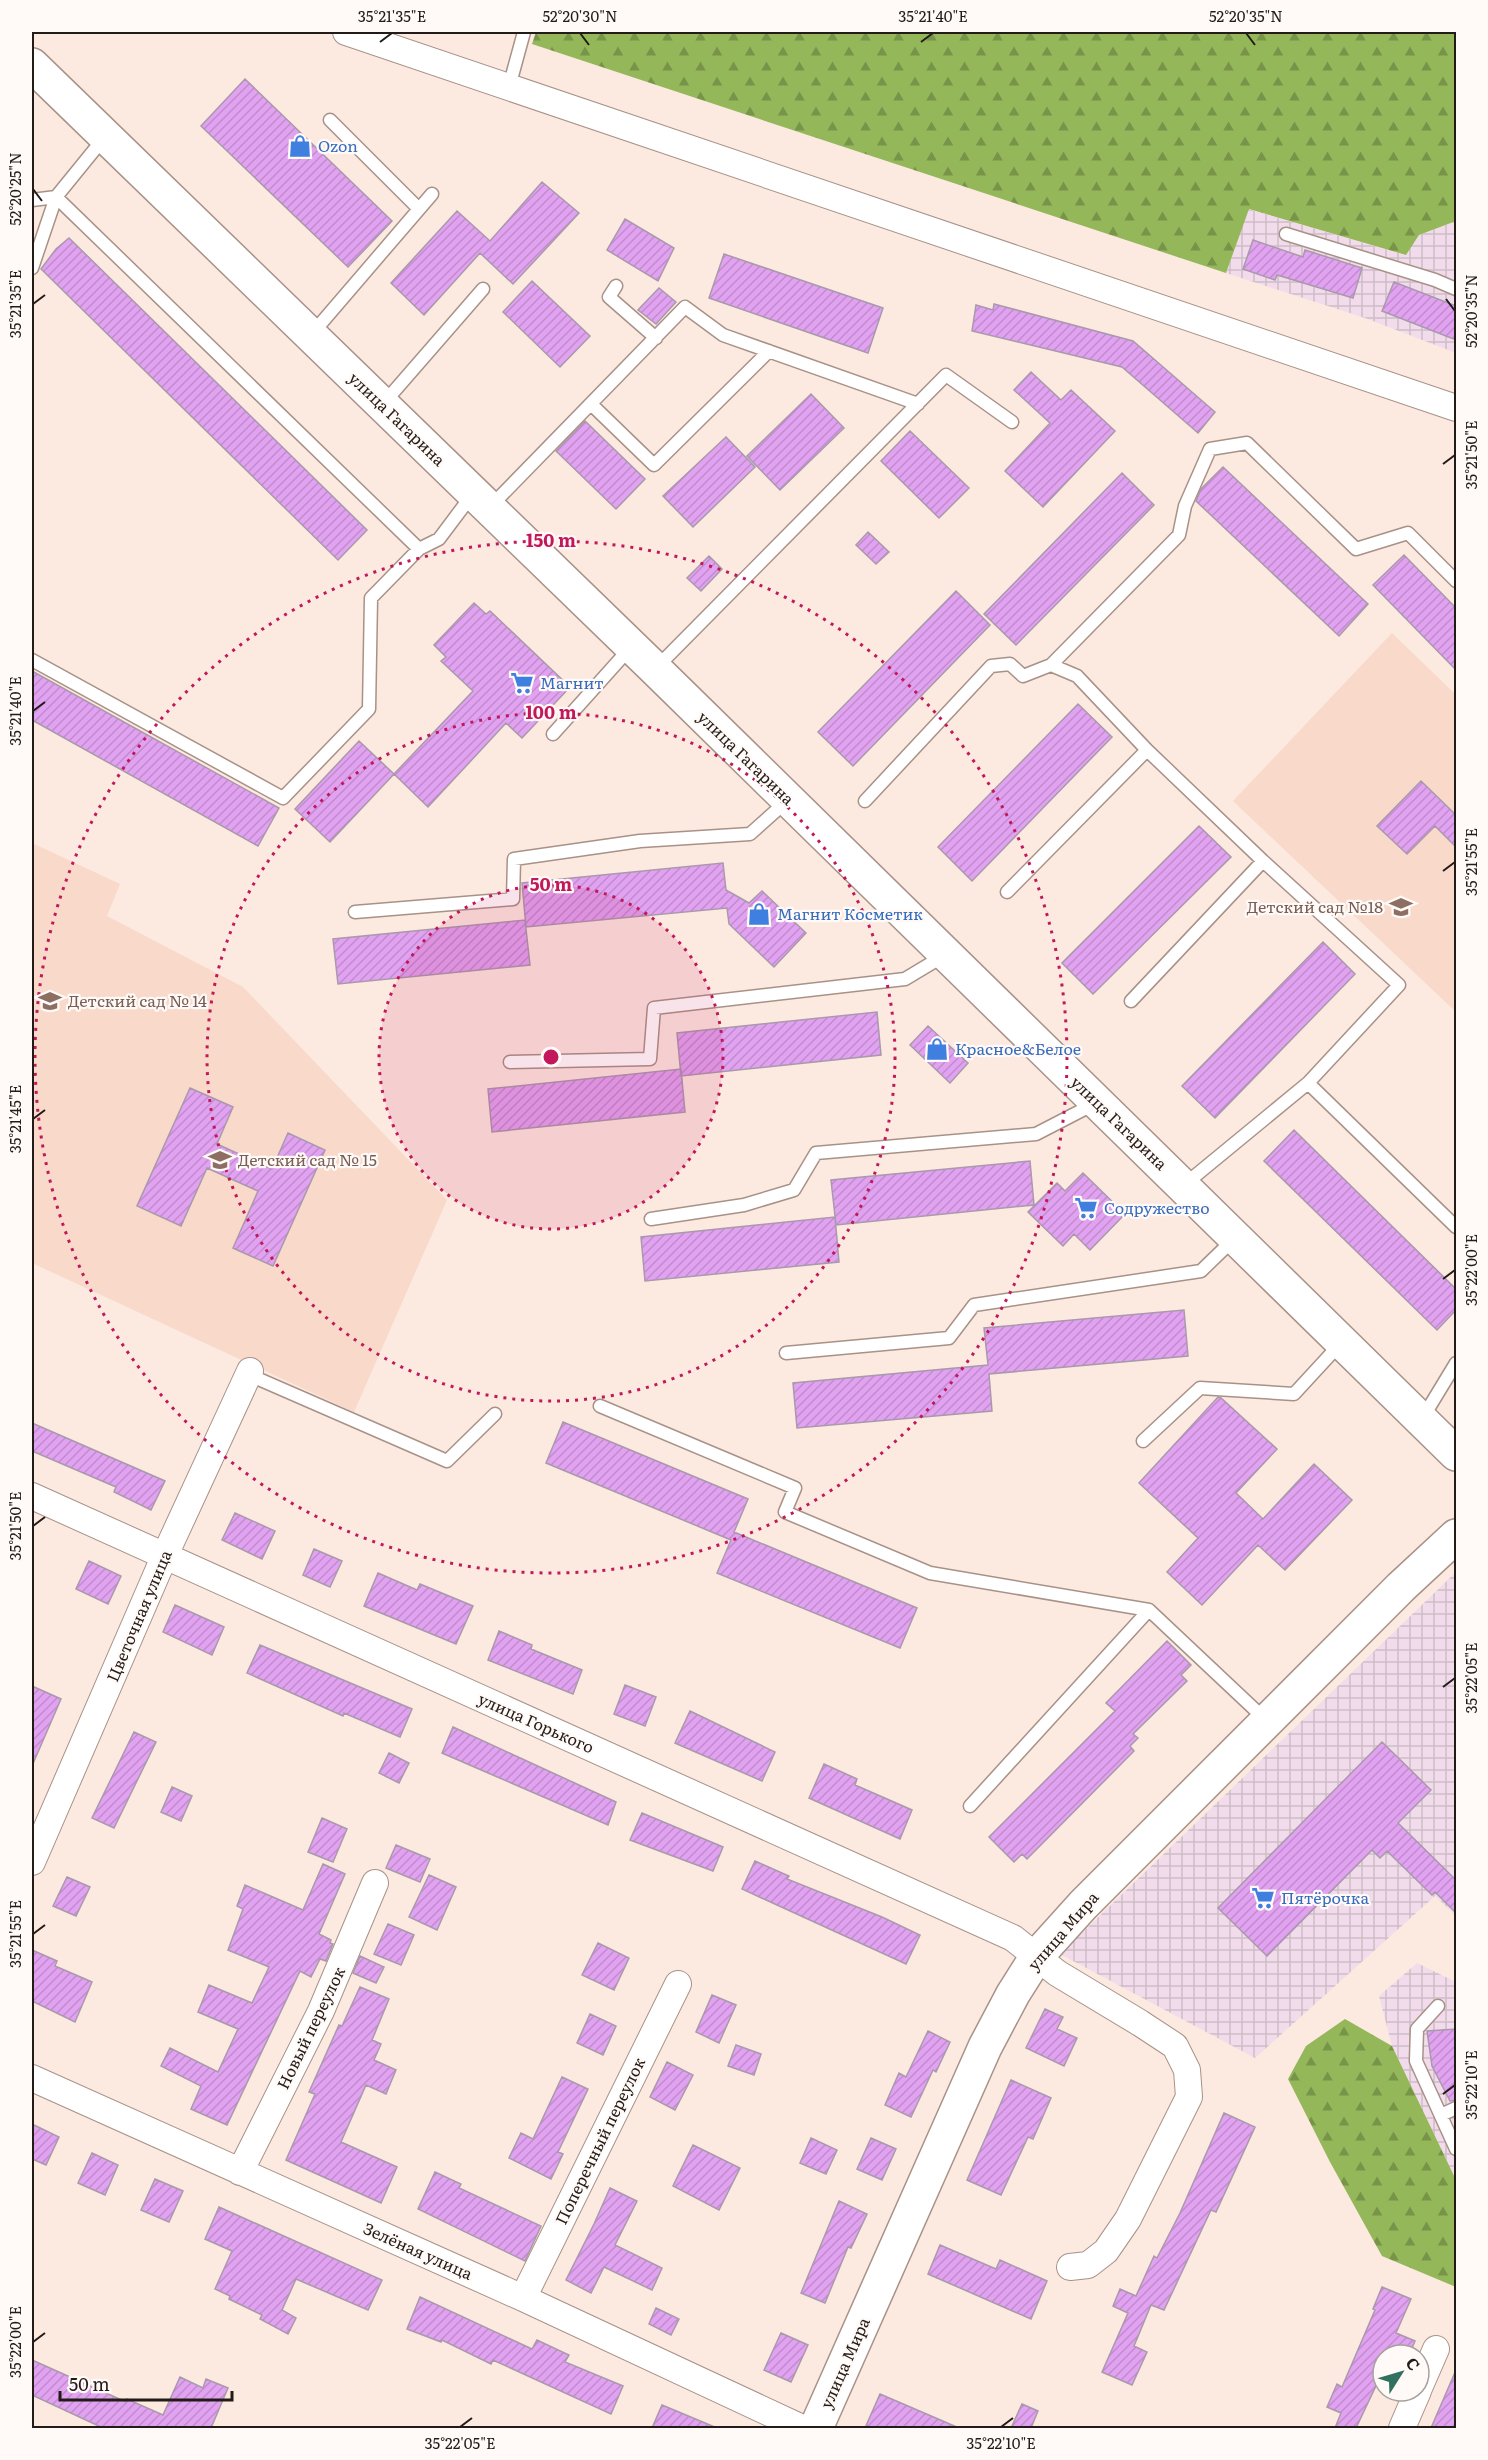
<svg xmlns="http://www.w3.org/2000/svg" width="1488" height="2460" viewBox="0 0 1488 2460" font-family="Literata,serif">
  <defs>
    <pattern id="industrial-grid" width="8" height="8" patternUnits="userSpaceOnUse" patternTransform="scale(1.5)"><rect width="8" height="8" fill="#f2dceb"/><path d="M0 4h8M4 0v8" fill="none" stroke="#cfbcc9"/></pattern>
    <pattern id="forest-firs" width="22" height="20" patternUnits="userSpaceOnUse" patternTransform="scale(1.5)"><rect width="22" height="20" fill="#94b75a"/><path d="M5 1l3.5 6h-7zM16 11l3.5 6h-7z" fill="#789449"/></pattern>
    <pattern id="building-hatch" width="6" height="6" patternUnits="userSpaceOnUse" patternTransform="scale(1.5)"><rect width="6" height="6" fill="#e1a2f1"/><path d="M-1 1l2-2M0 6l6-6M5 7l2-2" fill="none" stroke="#c18bce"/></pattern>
  </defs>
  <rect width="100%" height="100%" fill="#fce9e0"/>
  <path fill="url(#industrial-grid)" d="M1248,209L1405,255L1419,235L1456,221V353L1365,318L1226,273Z
    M1456,1572V1916L1435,1896L1255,2058L1060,1954Z
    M1417,1963L1456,1982V2180L1392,2046L1379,1996Z"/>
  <path fill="#f8d9ca" d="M1392,633L1456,695V1012L1233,801Z
    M32,843L120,884L107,916L243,987L447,1200L354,1412L32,1263Z"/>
  <path fill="url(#forest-firs)" d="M536,32H1456V221L1419,235L1406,255L1249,209L1226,273L532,44Z
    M1345,2019L1392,2046L1456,2180V2287L1382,2256L1330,2162L1288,2079L1306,2046Z"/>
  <path fill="url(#building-hatch)" stroke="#a899ab" stroke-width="1.5" d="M245,79L392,221L348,267L201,126Z
    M542,182L579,213L513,284L480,253L424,315L391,283L457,211L490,241Z
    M625,219L674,248L658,281L607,250Z
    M69,238L367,530L338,560L41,269L56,249Z
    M1253,240L1303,257L1305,250L1362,268L1353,298L1277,275L1275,280L1243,269Z
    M724,254L883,308L868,353L709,298Z
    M532,281L590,336L560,367L503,312Z
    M1394,282L1456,306V340L1382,311Z
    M659,288L676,302L656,324L638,310Z
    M994,304L1133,341L1215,412L1198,433L1122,367L972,331L976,305L993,310Z
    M1031,372L1061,400L1071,390L1115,431L1043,507L1005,471L1050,423L1014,390Z
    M811,394L844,428L780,490L747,456Z
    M585,421L645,479L616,509L556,451Z
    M910,431L969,488L939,518L881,461Z
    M726,437L755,467L693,527L663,496Z
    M1223,467L1368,604L1339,636L1196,501L1201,489Z
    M1122,473L1154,505L1016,645L984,614Z
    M868,532L889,552L876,564L856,545Z
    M1404,555L1456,608V670L1373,585Z
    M709,556L722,569L701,591L687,578Z
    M956,591L990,625L853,766L818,732Z
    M474,603L486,614L490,611L570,687L522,738L506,723L428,807L394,774L473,691L441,661L446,657L434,645Z
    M32,671L279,808L258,846L32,720Z
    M1078,704L1112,737L972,881L938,847Z
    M359,741L394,774L330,842L295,809Z
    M1421,781L1456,815V847L1435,826L1407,854L1377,826Z
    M1199,826L1231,857L1093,994L1062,963Z
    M723,863L726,890L749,903L762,891L806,933L774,967L729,924L727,908L526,927L522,883Z
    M525,920L530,965L338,984L333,939Z
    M1323,942L1355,974L1215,1118L1182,1086Z
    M877,1012L881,1055L681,1076L677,1033Z
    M928,1026L968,1063L950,1083L910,1045Z
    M681,1069L685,1112L492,1132L488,1089Z
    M190,1088L233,1107L217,1144L272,1169L288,1133L325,1150L273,1266L233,1248L258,1191L207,1168L181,1226L137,1206Z
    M1294,1130L1456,1289V1310L1437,1330L1264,1161Z
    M1030,1161L1034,1205L836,1225L831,1180Z
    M1083,1173L1125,1214L1090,1250L1074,1234L1063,1246L1028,1212L1057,1183L1065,1191Z
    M835,1217L839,1262L645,1281L641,1237Z
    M1184,1310L1188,1356L989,1374L992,1411L797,1428L793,1383L988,1365L984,1328Z
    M1218,1397L1221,1398L1277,1449L1236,1493L1263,1519L1314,1464L1352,1500L1285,1570L1258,1545L1202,1605L1167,1572L1198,1538L1139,1483Z
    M563,1422L748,1499L734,1532L917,1608L900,1648L717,1573L731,1540L546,1463Z
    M32,1423L165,1481L151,1510L114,1492L116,1487L32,1451Z
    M235,1513L275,1531L262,1559L222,1540Z
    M314,1549L342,1561L330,1587L303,1575Z
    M89,1561L121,1576L108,1604L76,1589Z
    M378,1573L417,1590L420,1584L473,1606L456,1644L364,1606Z
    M175,1605L224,1627L212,1655L163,1632Z
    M499,1631L532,1645L531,1649L582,1670L573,1694L488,1660Z
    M1167,1641L1191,1665L1181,1675L1187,1681L1133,1734L1138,1738L1130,1746L1134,1751L1027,1859L1022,1854L1014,1862L989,1837L1115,1711L1106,1703Z
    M260,1645L412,1709L400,1737L344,1713L343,1716L247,1673Z
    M625,1685L656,1697L645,1726L614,1714Z
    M32,1686L61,1699L32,1766Z
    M690,1711L775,1752L762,1781L675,1743Z
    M453,1727L616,1802L608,1825L442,1753Z
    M134,1732L156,1742L114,1828L92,1818Z
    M1382,1742L1431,1790L1398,1823L1456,1880V1913L1435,1892L1432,1895L1387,1851L1380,1858L1372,1850L1267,1956L1218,1908Z
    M389,1753L409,1763L399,1783L379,1773Z
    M824,1764L857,1779L855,1785L912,1810L900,1839L809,1798Z
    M172,1787L192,1796L181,1821L161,1812Z
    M642,1813L723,1847L713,1871L630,1840Z
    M322,1818L347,1829L333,1862L308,1852Z
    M396,1845L430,1859L420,1882L386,1868Z
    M755,1861L789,1876L787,1879L882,1917L920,1935L906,1964L742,1889Z
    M323,1864L345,1874L319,1934L331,1940L330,1943L333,1944L326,1961L320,1959L311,1977L300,1971L227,2125L191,2109L201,2086L161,2066L170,2048L218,2072L238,2029L198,2012L209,1985L252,2003L269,1967L228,1950L243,1909L237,1906L245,1885L303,1910Z
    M429,1875L456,1887L437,1930L409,1917Z
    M67,1877L90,1887L76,1916L53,1906Z
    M388,1924L414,1935L401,1965L374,1954Z
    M598,1943L629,1958L614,1990L582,1975Z
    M32,1950L57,1961L55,1966L92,1982L75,2022L32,2001Z
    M360,1956L384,1967L376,1983L353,1973Z
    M360,1987L389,1999L372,2040L381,2044L374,2060L396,2070L386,2094L366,2085L341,2142L397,2167L381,2203L286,2160L315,2094L309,2092L339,2025L342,2026Z
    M712,1995L736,2005L719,2043L696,2032Z
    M1045,2009L1063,2017L1057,2029L1077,2038L1064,2066L1026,2048Z
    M590,2014L616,2026L603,2055L577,2043Z
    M1456,2029V2100L1450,2101L1432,2066L1427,2031Z
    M928,2031L950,2042L936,2072L933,2070L911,2117L885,2105L899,2073L906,2077Z
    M736,2045L761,2054L754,2075L728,2066Z
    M667,2062L693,2075L675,2110L650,2097Z
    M562,2077L588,2089L558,2152L563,2154L551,2179L509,2158L521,2133L533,2139Z
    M1011,2080L1051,2098L1033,2139L1028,2137L1001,2195L967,2180Z
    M1224,2113L1255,2127L1216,2212L1211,2210L1164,2310L1151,2305L1134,2346L1147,2352L1132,2385L1102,2372L1128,2313L1113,2306L1120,2289L1136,2296L1154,2256L1157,2258L1180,2213Z
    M32,2124L59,2137L46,2165L32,2159Z
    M811,2138L837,2150L826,2174L800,2163Z
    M871,2138L896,2149L882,2180L857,2169Z
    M693,2145L740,2168L719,2210L673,2186Z
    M92,2153L118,2165L105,2195L78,2183Z
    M435,2172L461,2184L459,2188L541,2226L525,2261L418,2209Z
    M155,2179L183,2191L169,2222L141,2210Z
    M610,2188L637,2201L615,2245L662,2268L652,2290L604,2267L591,2293L566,2280L594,2224Z
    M839,2201L867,2214L851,2248L848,2247L825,2303L801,2293Z
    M219,2207L382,2280L368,2310L296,2279L282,2310L296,2318L288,2334L260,2319L262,2315L229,2299L230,2296L215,2289L232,2251L205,2239Z
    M940,2245L996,2269L1000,2260L1047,2281L1031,2319L928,2274Z
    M1382,2287L1411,2299L1396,2333L1415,2341L1409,2355H1383V2371L1356,2428H1335L1341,2413L1327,2407L1337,2384L1342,2387L1375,2310L1373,2309Z
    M420,2297L532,2349L537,2340L569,2355L565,2362L623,2386L611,2414L493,2360L491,2364L442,2340L441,2342L407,2329Z
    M656,2308L679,2319L671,2335L649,2324Z
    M781,2333L808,2345L791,2382L764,2370Z
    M32,2360L126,2402L127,2399L163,2415L180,2377L203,2388L206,2379L228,2388L211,2428H103L32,2395Z
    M1456,2370V2428H1431Z
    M880,2394L959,2428H865Z
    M1022,2404L1038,2411L1031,2428H1011Z
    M662,2405L717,2428H652Z"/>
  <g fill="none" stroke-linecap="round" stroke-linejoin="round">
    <g stroke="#a89287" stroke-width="15">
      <path id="lane" d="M509,87L524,32
        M330,120L419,209
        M32,200L56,197L104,138
        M1286,234L1435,280L1456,289
        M32,268L56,197L419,549
        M616,286L609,297L656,338
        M311,335L432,194
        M383,404L483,289
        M591,404L654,465L769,351
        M490,507L685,307L723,335L918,404
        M32,660L283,798L369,709L371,598L419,549L439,539L472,495
        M1051,665L1179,535L1185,506L1210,449L1247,443L1356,549L1408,533L1456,581
        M656,668L946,375L1012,422
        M553,734L631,647
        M865,801L991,666L1010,664L1023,676L1051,665L1077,676L1147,750L1263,861L1399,985L1308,1083L1184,1185
        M1007,892L1147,750
        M355,912L513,899L514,859L640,841L750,834L788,800
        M1131,1001L1263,861
        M510,1062L650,1059L654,1008L905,979L945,955
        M1308,1083L1456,1227
        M651,1219L744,1205L794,1190L816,1153L1036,1134L1096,1103
        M786,1353L949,1338L974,1305L1201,1271L1235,1238
        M247,1374L447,1461L495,1414
        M600,1406L795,1488L785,1512L930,1573L1149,1610
        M1422,1419L1456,1363
        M1143,1441L1200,1388L1294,1394L1341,1343
        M970,1806L1149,1610L1267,1721
        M1438,2006L1417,2029L1416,2061L1456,2149
        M1441,2115L1456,2108"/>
    </g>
    <g stroke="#a89287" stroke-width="28">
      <path id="street" d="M346,32L1456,408
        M32,1496L1013,1938L1057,1973L1140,2023L1175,2046L1187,2070L1189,2097L1128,2219L1106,2251L1088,2265L1070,2267
        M32,1862L165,1555L250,1371
        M32,2078L523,2298L802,2428
        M240,2172L321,2011L375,1883
        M523,2298L678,1984
        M1419,2388L1436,2349
        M1402,2428L1418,2391"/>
    </g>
    <g stroke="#a89287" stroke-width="36">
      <path id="secondary" d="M32,65L655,669L1456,1454
        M816,2428L985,2047L1013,1994L1037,1956L1083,1905L1401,1587L1456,1536"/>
    </g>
    <use href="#lane" stroke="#fff" stroke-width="12"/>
    <use href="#street" stroke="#fff" stroke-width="26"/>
    <use href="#secondary" stroke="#fff" stroke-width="33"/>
  </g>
  <path fill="none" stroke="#231b17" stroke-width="2" d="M580,33L589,45M1246,33L1255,45M380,42L392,33M921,42L933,33M33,189L42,201M1446,299L1455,311M33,304L45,295M1443,464L1455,455M33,711L45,702M1443,871L1455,862M33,1119L45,1110M1443,1279L1455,1270M33,1526L45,1517M1443,1687L1455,1678M33,1934L45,1925M1443,2094L1455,2085M33,2342L45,2333M460,2427L472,2418M1001,2427L1013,2418"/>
  <circle cx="551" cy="1057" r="172" fill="#c2185b" fill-opacity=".12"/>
  <g fill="none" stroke="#c2185b" stroke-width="3" stroke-dasharray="3 6">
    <circle cx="551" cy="1057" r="172"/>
    <circle cx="551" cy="1057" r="344"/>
    <circle cx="551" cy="1057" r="516"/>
  </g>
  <defs>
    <g id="shop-bare" transform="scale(1.8)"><path d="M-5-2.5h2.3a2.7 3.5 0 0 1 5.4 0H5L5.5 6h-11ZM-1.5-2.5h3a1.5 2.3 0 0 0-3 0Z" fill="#3f7fe0" stroke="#fffaf7" stroke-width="2.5" paint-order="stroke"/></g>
    <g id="supermarket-bare" transform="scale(1.8)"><path d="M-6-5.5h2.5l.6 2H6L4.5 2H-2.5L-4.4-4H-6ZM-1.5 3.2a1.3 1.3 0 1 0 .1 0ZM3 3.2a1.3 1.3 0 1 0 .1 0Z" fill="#3f7fe0" stroke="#fffaf7" stroke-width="2.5" paint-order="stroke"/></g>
    <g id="school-bare" transform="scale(1.8)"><path d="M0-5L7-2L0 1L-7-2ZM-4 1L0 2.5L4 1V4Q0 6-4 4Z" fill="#8d6e63" stroke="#fffaf7" stroke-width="2.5" paint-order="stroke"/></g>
  </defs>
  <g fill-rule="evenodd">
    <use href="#shop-bare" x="300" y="146"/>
    <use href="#supermarket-bare" x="522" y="683"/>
    <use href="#school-bare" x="1401" y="907"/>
    <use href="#shop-bare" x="759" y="914"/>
    <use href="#school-bare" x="50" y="1001"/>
    <use href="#shop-bare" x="937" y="1049"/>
    <use href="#school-bare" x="220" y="1160"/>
    <use href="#supermarket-bare" x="1086" y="1208"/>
    <use href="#supermarket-bare" x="1263" y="1898"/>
  </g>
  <g text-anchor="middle" stroke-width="4.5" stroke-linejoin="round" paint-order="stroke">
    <g font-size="16" fill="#366cbe" stroke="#fffaf7" text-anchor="start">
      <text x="318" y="152">Ozon</text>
      <text x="540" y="689">Магнит</text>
      <text x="777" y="920">Магнит Косметик</text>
      <text x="955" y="1055">Красное&amp;Белое</text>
      <text x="1104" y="1214">Содружество</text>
      <text x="1281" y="1904">Пятёрочка</text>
    </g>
    <g font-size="16" fill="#231b17" stroke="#fffaf7">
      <text transform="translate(397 419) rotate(44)" y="6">улица Гагарина</text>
      <text transform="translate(746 758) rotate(44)" y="6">улица Гагарина</text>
      <text transform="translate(1119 1123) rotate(44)" y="6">улица Гагарина</text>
      <text transform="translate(139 1616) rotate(-67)" y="6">Цветочная улица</text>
      <text transform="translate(536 1723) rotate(24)" y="6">улица Горького</text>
      <text transform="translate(1063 1931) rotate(-49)" y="6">улица Мира</text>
      <text transform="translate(311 2028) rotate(-64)" y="6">Новый переулок</text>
      <text transform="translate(600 2141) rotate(-64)" y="6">Поперечный переулок</text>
      <text transform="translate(418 2251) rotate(24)" y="6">Зелёная улица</text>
      <text transform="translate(845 2363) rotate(-66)" y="6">улица Мира</text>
    </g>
    <g font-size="16" fill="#785e54" stroke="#fffaf7" text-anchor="start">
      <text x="1383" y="913" text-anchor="end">Детский сад №18</text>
      <text x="68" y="1007">Детский сад № 14</text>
      <text x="238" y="1166">Детский сад № 15</text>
    </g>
  </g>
  <circle cx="551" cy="1057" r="9" fill="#c2185b" stroke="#fffaf7" stroke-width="3"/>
  <g font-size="18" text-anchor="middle" font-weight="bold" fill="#c2185b" stroke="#fffaf7" stroke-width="4.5" stroke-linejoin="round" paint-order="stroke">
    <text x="551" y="547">150 m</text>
    <text x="551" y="719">100 m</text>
    <text x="551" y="891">50 m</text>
  </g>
  <rect width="1488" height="2460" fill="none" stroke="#fffaf7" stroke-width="66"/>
  <g transform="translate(1401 2373) rotate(53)"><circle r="28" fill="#fffaf7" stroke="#a7a19d" stroke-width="1.5"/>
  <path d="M0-4.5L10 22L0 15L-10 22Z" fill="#31715f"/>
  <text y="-9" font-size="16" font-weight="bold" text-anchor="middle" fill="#231b17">С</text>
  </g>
  <path d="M60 2391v9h172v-9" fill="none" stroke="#231b17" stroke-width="3"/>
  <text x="69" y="2391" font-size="18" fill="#231b17" stroke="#fffaf7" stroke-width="4.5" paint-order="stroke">50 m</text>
  <rect x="33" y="33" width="1422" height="2394" fill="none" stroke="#231b17" stroke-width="2"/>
  <g font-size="15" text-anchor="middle" fill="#231b17">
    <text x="392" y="22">35°21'35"E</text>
    <text x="580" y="22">52°20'30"N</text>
    <text x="933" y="22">35°21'40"E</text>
    <text x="1246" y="22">52°20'35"N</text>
    <text transform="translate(16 189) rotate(-90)" y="5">52°20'25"N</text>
    <text transform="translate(16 304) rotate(-90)" y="5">35°21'35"E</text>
    <text transform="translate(1472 311) rotate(-90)" y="5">52°20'35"N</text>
    <text transform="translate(1472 455) rotate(-90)" y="5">35°21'50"E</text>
    <text transform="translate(16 711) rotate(-90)" y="5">35°21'40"E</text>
    <text transform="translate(1472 862) rotate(-90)" y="5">35°21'55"E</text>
    <text transform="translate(16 1119) rotate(-90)" y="5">35°21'45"E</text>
    <text transform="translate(1472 1270) rotate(-90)" y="5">35°22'00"E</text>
    <text transform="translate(16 1526) rotate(-90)" y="5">35°21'50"E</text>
    <text transform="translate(1472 1678) rotate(-90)" y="5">35°22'05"E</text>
    <text transform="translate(16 1934) rotate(-90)" y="5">35°21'55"E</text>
    <text transform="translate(1472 2085) rotate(-90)" y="5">35°22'10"E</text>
    <text transform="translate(16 2342) rotate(-90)" y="5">35°22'00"E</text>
    <text x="460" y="2449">35°22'05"E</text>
    <text x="1001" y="2449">35°22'10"E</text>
  </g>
</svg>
